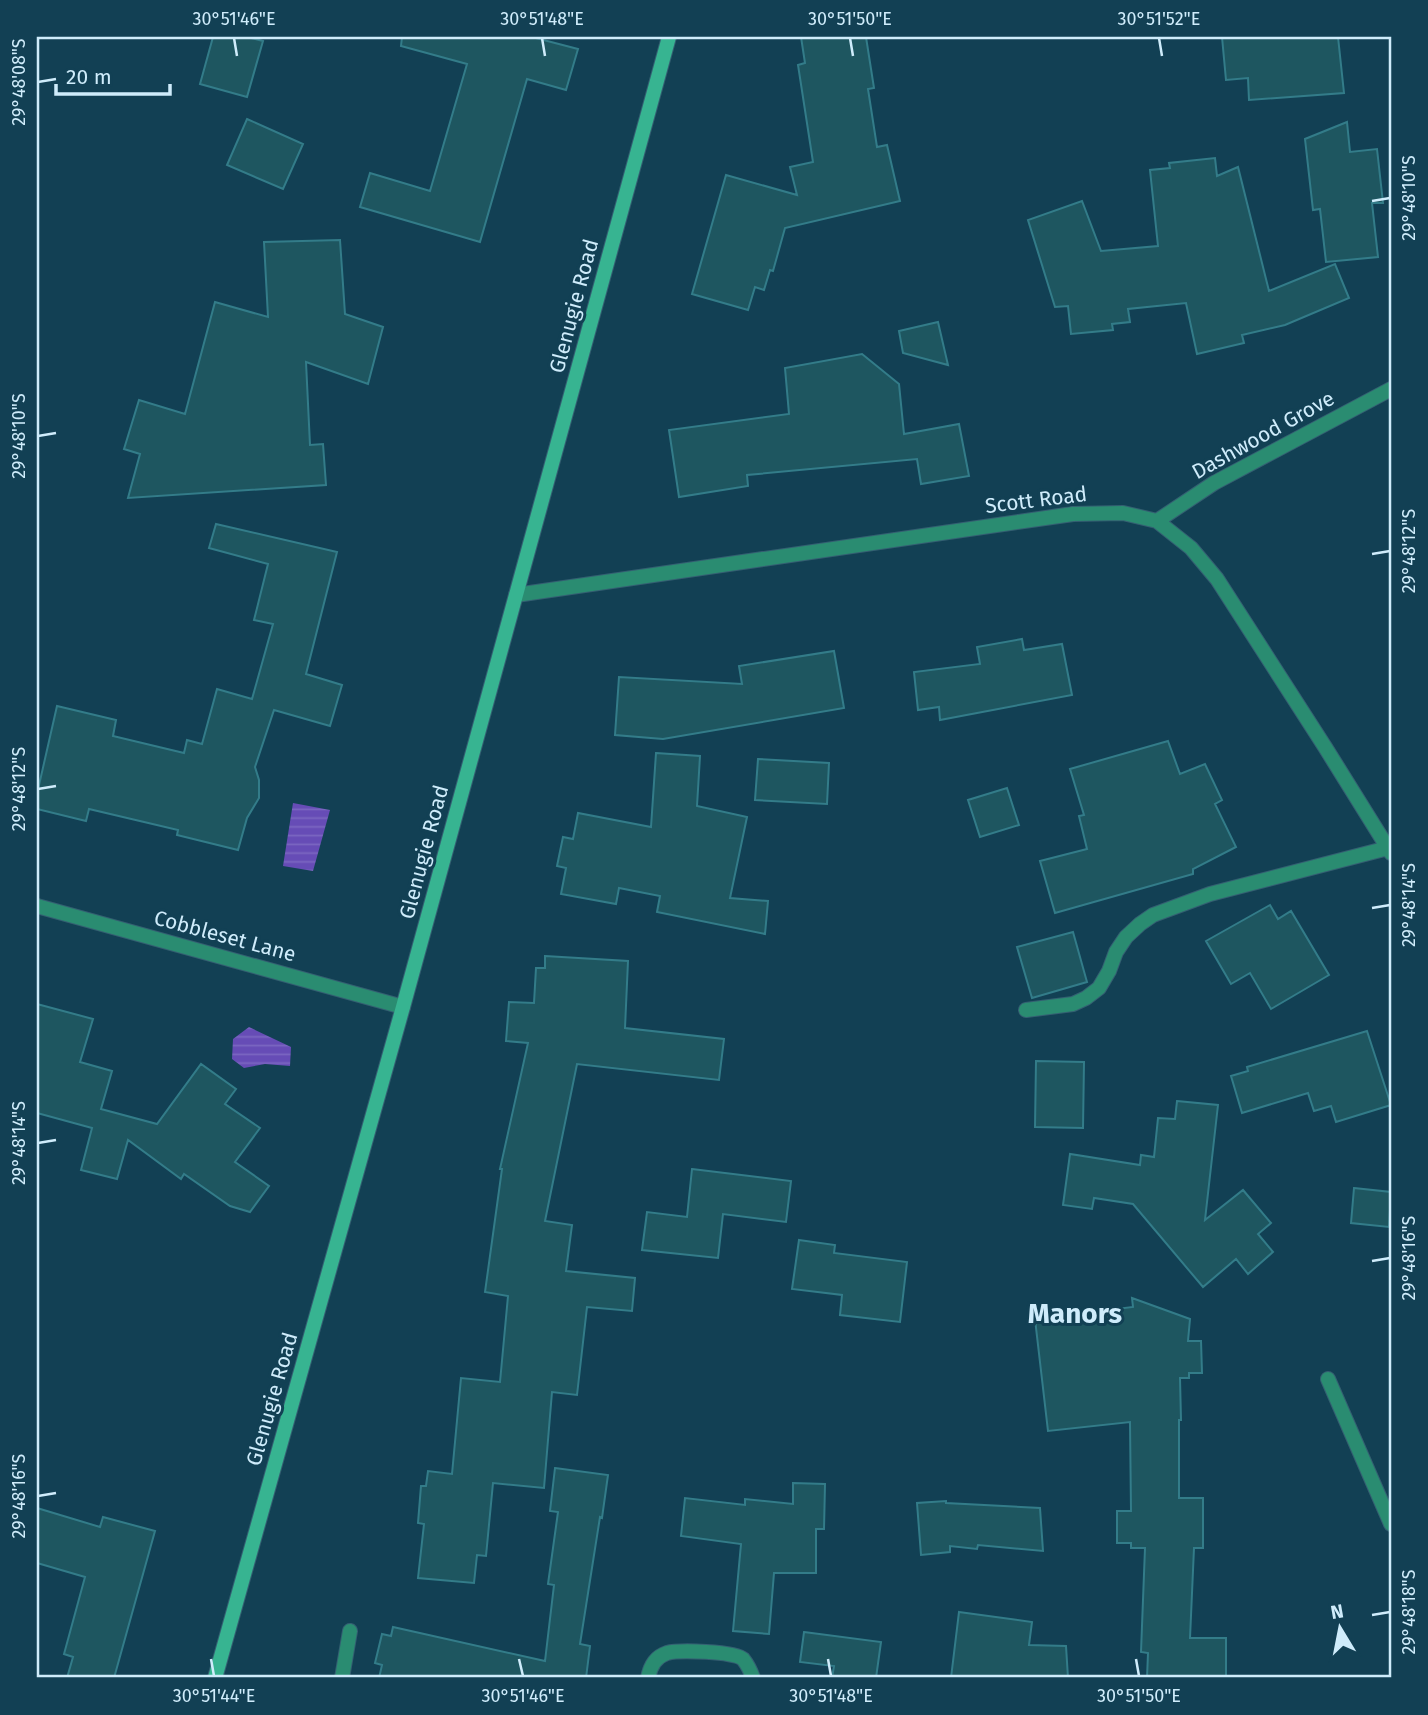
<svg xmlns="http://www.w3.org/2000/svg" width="1428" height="1715" viewBox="0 0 1428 1715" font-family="'Fira Sans',sans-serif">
  <defs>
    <pattern id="water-rules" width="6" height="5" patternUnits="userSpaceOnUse" patternTransform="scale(1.75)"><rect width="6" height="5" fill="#664cb6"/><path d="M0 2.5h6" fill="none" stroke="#7b66c1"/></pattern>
  </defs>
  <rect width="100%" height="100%" fill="#124054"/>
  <path fill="url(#water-rules)" d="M293,803L330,810L313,871L283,866Z
    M249,1027L291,1047L290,1066L265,1064L244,1068L232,1059L233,1039Z"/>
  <path fill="#1e5660" stroke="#337c89" stroke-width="2" d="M213,37H247L263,41L247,97L200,84Z
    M402,37H532L578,49L566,90L527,79L480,242L360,207L370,173L430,191L467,64L401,46Z
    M801,37H866L874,88L868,89L877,147L887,145L900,201L785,228L773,271L770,270L764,290L755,287L748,310L692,294L726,175L797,195L790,167L813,162L798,65L805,63Z
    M1222,37H1338L1344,93L1249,100L1248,78L1226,80Z
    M247,119L303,144L283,189L227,165Z
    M1347,122L1350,152L1377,149L1383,203H1372L1378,257L1326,262L1320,209L1313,210L1305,139Z
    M1215,158L1217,176L1238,167L1269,291L1335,264L1349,298L1285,325L1242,335L1244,343L1197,354L1186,303L1128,309L1130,322L1112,324L1113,330L1071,334L1068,306L1055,307L1028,220L1082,201L1101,251L1158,246L1150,170L1170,168L1169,163Z
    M340,240L345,314L383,327L368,384L306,362L310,445L323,444L326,485L128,498L140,454L124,449L139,400L185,414L215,302L268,317L264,242Z
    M938,322L948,365L903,353L899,331Z
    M862,354L899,384L904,434L959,424L969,476L921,484L917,459L747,475L748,486L679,497L669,430L789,414L785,368Z
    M216,524L337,552L306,674L342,685L330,726L274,710L255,767L259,780V798L247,818L238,850L177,835L178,830L89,809L86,821L37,809V794L57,706L116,720L113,736L184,753L187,740L202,744L217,689L252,699L273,624L254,620L268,564L209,548Z
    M1022,639L1024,650L1062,644L1072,695L940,720L939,707L918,710L914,672L980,664L977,647Z
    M834,651L844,708L663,739L615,735L619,677L742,684L739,666Z
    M1168,741L1180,774L1205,764L1222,800L1215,804L1236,847L1193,869V874L1055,913L1040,861L1087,849L1079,816L1084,815L1070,769Z
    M656,753L700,756L697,806L747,817L730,898L768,901L765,934L657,912L660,896L619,888L616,904L561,894L566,868L557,866L563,837L573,839L578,813L651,827Z
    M758,759L829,763L827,804L755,800Z
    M1007,788L1019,825L980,837L968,800Z
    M1270,905L1278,919L1291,911L1329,975L1271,1009L1250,973L1231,984L1206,941Z
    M1073,932L1087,982L1032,998L1017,947Z
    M545,956L628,961L625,1028L724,1039L719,1080L577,1064L545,1221L572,1225L566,1271L635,1278L632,1311L587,1307L577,1395L552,1392L544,1488L493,1483L486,1556L477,1555L474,1583L418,1578L424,1524L418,1523L421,1486H426L428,1471L452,1474L461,1378L500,1382L508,1296L485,1292L502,1169H500L528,1043L506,1041L509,1002L534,1003L536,968H545Z
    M37,1004L93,1019L80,1062L112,1071L101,1109L157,1124L201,1064L236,1089L225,1104L260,1128L235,1162L269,1186L250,1212L230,1206L184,1174L181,1179L128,1140L117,1179L81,1170L92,1128L37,1113Z
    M1367,1031L1391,1105L1336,1122L1331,1106L1314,1111L1308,1093L1242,1113L1231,1076L1248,1071L1247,1067Z
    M1036,1061L1084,1062L1083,1128L1035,1127Z
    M1177,1101L1218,1105L1205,1220L1243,1190L1271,1223L1258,1234L1273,1252L1248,1274L1236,1259L1203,1287L1133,1204L1094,1198L1092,1209L1063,1205L1070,1154L1140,1165L1141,1155L1154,1157L1158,1118L1175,1119Z
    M692,1169L791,1181L786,1222L723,1214L718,1258L642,1250L647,1212L687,1217Z
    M1354,1188L1391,1192L1389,1227L1351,1223Z
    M799,1240L835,1245L834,1253L907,1262L900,1322L840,1315L842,1295L792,1289Z
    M1132,1298L1190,1319L1188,1341H1201L1202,1373H1189V1378H1180L1181,1420H1179V1498H1203V1548H1194L1190,1638H1226V1678H1147L1148,1653L1141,1652L1145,1548H1131V1543H1117V1511H1131L1130,1422L1048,1431L1035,1319L1133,1307Z
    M555,1468L608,1475L602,1518L600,1517L580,1644L590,1646L586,1678H379L382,1665L375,1663L382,1634L391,1636L393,1627L545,1661L554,1585L548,1584L558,1512L550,1511Z
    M793,1483L825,1484L824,1529H816V1573H774L769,1634L733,1631L741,1544L681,1536L685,1498L745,1505V1499L793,1504Z
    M946,1501V1503L1040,1508L1043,1551L978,1545L977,1549L950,1546V1552L921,1555L917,1503Z
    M37,1508L100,1527L103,1517L155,1531L114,1678H67L73,1657L64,1654L85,1577L37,1563Z
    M959,1612L1032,1622L1029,1645L1066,1646L1068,1678H951Z
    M804,1632L881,1642L876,1678H832L834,1666L800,1662Z"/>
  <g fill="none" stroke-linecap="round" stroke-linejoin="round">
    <g stroke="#345f72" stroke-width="16">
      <path id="lane" d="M342,1678L350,1631
        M648,1678C650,1667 655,1657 667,1653C678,1650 735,1651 743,1659C747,1664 751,1672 753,1678"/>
    </g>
    <g stroke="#345f72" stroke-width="16">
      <path id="street" d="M1157,521L1214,483L1391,389
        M516,595L1073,514L1123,513L1157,521L1191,548L1217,579L1325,747L1391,853
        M37,906L403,1007
        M1026,1010L1073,1004L1086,998L1099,988L1109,971L1116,952L1126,937L1140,924L1153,915L1210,894L1388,848
        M1328,1379L1391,1524"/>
    </g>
    <g stroke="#345f72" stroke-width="16">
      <path id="secondary" d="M215,1678L403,1007L669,37"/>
    </g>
    <use href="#lane" stroke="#2a8c71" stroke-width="14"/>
    <use href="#street" stroke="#2a8c71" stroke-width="14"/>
    <use href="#secondary" stroke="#37b491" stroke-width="14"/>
  </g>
  <path fill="none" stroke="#cfecfb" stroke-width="2.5" d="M234,38L237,56M542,38L545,56M850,38L853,56M1159,38L1162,56M38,82L56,79M1372,201L1390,198M38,436L56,433M1372,554L1390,551M38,789L56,786M1372,908L1390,905M38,1143L56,1140M1372,1261L1390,1258M38,1496L56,1493M1372,1615L1390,1612M211,1659L214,1676M519,1659L523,1676M828,1659L831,1676M1136,1659L1139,1676"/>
  <g text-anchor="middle" stroke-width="6" stroke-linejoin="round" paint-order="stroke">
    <g font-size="21" fill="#cfecfb" stroke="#124054">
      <text transform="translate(574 306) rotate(-75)" y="7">Glenugie Road</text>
      <text transform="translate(1263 435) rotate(-29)" y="7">Dashwood Grove</text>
      <text transform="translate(1036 500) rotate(-7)" y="7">Scott Road</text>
      <text transform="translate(424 852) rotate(-75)" y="7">Glenugie Road</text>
      <text transform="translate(225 936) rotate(15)" y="7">Cobbleset Lane</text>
      <text transform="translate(272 1399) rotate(-74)" y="7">Glenugie Road</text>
    </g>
    <g font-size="28" font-weight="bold" fill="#cfecfb" stroke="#124054">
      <text x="1075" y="1323">Manors</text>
    </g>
  </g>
  <rect width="1428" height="1715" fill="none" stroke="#124054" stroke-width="77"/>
  <g transform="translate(1340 1628) rotate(350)" stroke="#124054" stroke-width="5" paint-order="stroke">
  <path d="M0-5L12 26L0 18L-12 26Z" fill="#cfecfb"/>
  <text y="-10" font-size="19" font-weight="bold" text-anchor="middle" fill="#cfecfb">N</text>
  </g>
  <path d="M56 84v10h114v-10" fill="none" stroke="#cfecfb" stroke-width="3.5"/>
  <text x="66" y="84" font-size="21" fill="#cfecfb" stroke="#124054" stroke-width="5" paint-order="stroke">20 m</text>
  <rect x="38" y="38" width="1352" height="1638" fill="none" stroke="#cfecfb" stroke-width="2.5"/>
  <g font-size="18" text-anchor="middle" fill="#cfecfb">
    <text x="234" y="25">30°51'46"E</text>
    <text x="542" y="25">30°51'48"E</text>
    <text x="850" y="25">30°51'50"E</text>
    <text x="1159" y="25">30°51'52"E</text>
    <text transform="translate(19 82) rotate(-90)" y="6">29°48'08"S</text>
    <text transform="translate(1409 198) rotate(-90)" y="6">29°48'10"S</text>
    <text transform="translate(19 436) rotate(-90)" y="6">29°48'10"S</text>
    <text transform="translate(1409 551) rotate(-90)" y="6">29°48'12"S</text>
    <text transform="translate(19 789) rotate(-90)" y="6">29°48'12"S</text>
    <text transform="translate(1409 905) rotate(-90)" y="6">29°48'14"S</text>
    <text transform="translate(19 1143) rotate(-90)" y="6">29°48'14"S</text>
    <text transform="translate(1409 1258) rotate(-90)" y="6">29°48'16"S</text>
    <text transform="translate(19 1496) rotate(-90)" y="6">29°48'16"S</text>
    <text transform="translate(1409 1612) rotate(-90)" y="6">29°48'18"S</text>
    <text x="214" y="1702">30°51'44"E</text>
    <text x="523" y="1702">30°51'46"E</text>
    <text x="831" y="1702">30°51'48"E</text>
    <text x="1139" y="1702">30°51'50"E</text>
  </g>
</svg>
